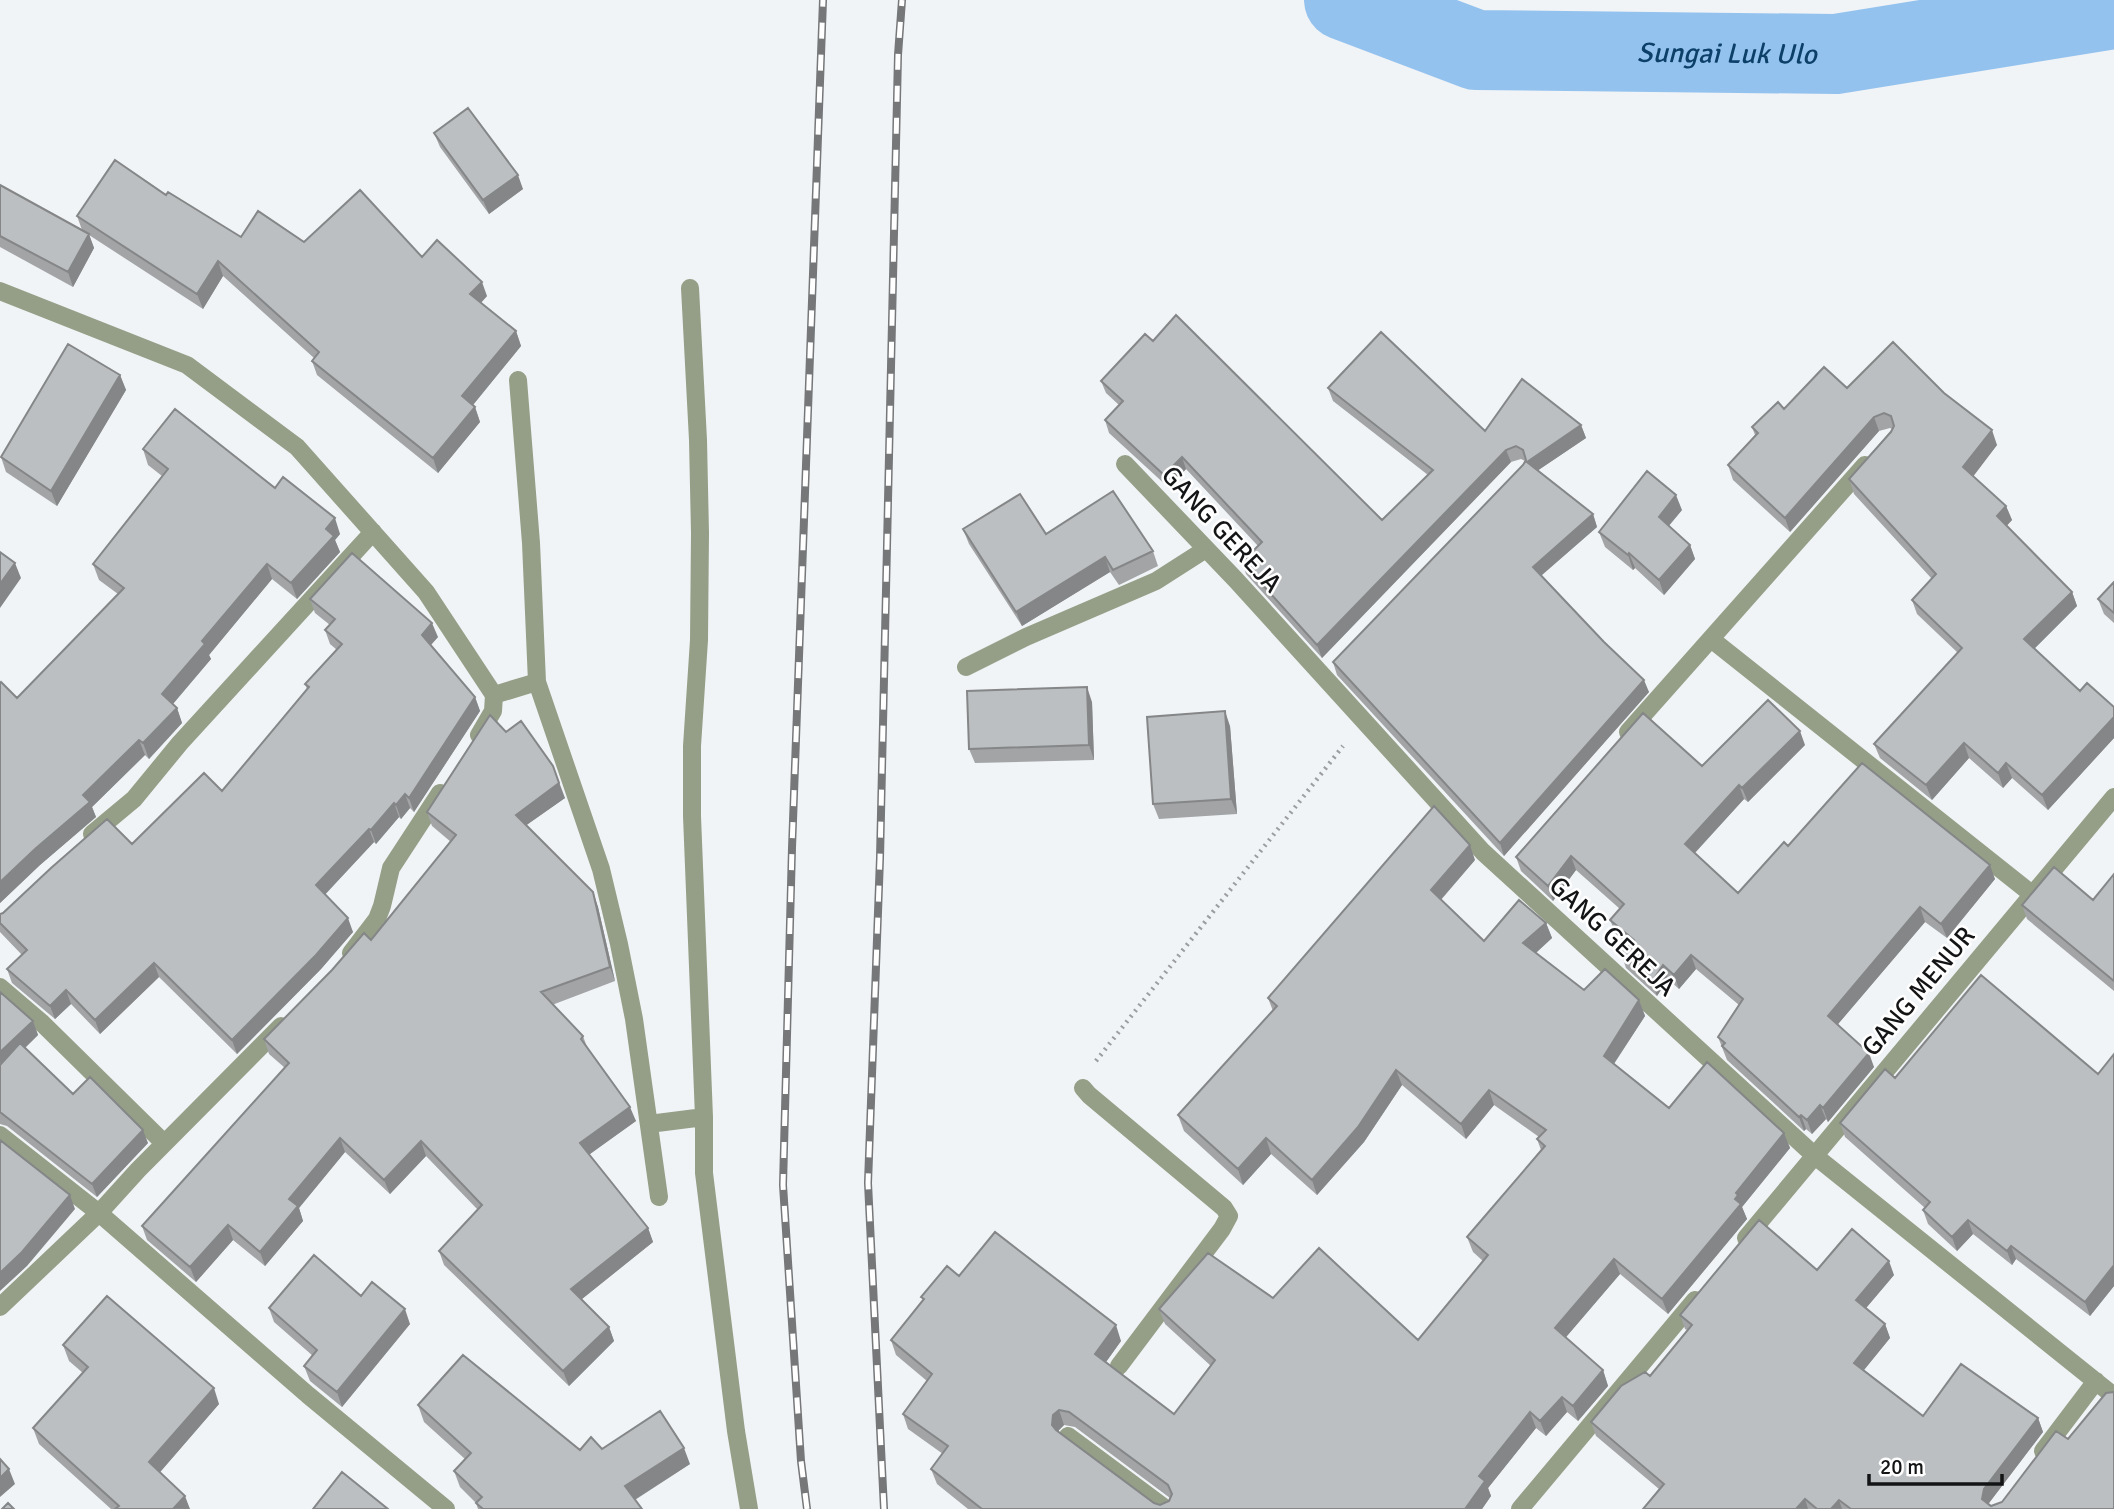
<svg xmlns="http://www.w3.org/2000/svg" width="2114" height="1509" viewBox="0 0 2114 1509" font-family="Signika,sans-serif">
  <rect width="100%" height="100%" fill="#f1f4f7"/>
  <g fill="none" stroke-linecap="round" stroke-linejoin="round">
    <path stroke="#94c2ee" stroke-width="80" id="s1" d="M1344,0L1476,50L1836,54L2114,9"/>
    <path stroke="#9b9da0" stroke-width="4.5" stroke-dasharray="2 5" stroke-linecap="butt" d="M1096,1061L1343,746"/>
    <path stroke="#959f87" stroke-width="18" d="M690,288L698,440L700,533L699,640L692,746V816L704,1117V1173L736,1431L749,1509
      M0,291L187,365L297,447L426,592L494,695L493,711L479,735
      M518,380L531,543L537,682L601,869L619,944L634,1019L659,1197
      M1125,464L1235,579L1483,852L1815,1156L2114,1396
      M1711,639L2033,895
      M966,667L1026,637L1156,581L1206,549
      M494,695L537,682
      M1628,732L1865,465
      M92,834L134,799L180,743L373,532
      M351,953L377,919L382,906L391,868L440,793
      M0,987L41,1022L164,1143
      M1083,1088L1089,1095L1224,1208L1229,1216L1222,1229L1119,1366
      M649,1124L704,1117
      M0,1135L99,1213L308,1395L446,1509
      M1746,1238L2114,797
      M0,1307L99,1213L138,1170L281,1026
      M1068,1436L1166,1509
      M2043,1451L2096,1381
      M1520,1509L1695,1300"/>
    <g stroke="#757779" stroke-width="8">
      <path id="rail" d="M807,1509L801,1461L783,1185L792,848L823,0
        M884,1509L868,1183L880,858L898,55L902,0"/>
    </g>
    <use href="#rail" stroke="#fff" stroke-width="5" stroke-dasharray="16" stroke-linecap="butt"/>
  </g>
  <path fill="#a2a4a6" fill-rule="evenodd" d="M434,133L523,189L489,214L440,147Z
    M0,185L82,230L77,216L166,195L241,237L304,242L422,257L487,296L481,303L516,331L521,346L473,405L475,407L480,422L438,473L317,375L312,361L314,358L223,276L203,309L89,235L94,248L73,287L0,247Z
    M1153,341L1382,520L1428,475L1333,401L1328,388L1485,431L1581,425L1586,438L1537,471L1593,514L1597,527L1541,576L1649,692L1504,856L1337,675L1333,662L1523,465L1525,461L1521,459L1511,462L1322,658L1246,574L1242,562L1258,546L1186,469L1169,488L1109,433L1105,420L1119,405L1106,393L1101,381Z
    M120,375L126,390L57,506L6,472L1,457Z
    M1847,388L1944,393L1997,445L1973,476L2006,506L2012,520L2006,526L2072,592L2077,606L2034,649L2080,691L2114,707V738L2048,810L2012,778L2003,788L1969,758L1932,800L1880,758L1874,744L1958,653L1917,614L1912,600L1932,579L1854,494L1849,479L1892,429L1890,428L1879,431L1790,532L1733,480L1728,465L1755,435L1752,427L1784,409Z
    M143,449L275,488L340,534L335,540L340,552L297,599L272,579L209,655L211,659L172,704L177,708L182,723L149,759L145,755L92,807L96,817L40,865L0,903V683L17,698L118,594L99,580L93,564L162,476L148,465Z
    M1682,510L1669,526L1690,545L1695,559L1664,595L1635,568L1633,570L1605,547L1599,532Z
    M963,529L1046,534L1153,551L1158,566L1119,585L1110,572L1022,626L969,544Z
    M2114,582V623L2104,614L2098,599Z
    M310,599L438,637L431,645L475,697L480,711L414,812L410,808L401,819L399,817L376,844L374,842L325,894L353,932L321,969L237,1054L159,977L100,1034L71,1004L55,1019L12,983L7,969L22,955L0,932V914L132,844L222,791L307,689L305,684L337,650L330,644L325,630L330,625L315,613Z
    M1092,702L1094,760L975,763L969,749Z
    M1230,726L1237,814L1159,819L1153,804Z
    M506,732L565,798L526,825L593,892L598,907L615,981L552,1005L583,1036L587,1047L636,1121L589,1154L648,1228L653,1242L582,1299L609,1327L614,1341L569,1386L444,1265L439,1251L478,1210L426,1156L390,1194L345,1152L299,1208L303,1221L265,1266L233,1240L196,1282L147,1240L142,1226L285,1068L269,1054L264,1039L371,940L451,842L432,826L427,812Z
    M1805,745L1748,802L1744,799L1695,853L1738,893L1788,846L1995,879L1947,938L1925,922L1838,1024L1874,1067L1828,1122L1826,1119L1812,1134L1806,1129L1804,1131L1727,1060L1718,1037L1739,1005L1696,969L1679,989L1668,979L1657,996L1626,968L1621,953L1629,945L1616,934L1610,920L1620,909L1576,870L1553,901L1521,871L1516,857L1702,766Z
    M1475,860L1441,900L1484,941L1546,923L1552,938L1536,953L1584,990L1639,1000L1645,1016L1614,1064L1669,1108L1784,1133L1790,1148L1742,1207L1747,1219L1668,1314L1620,1274L1566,1337L1603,1370L1608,1386L1578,1421L1567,1412L1546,1436L1536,1428L1488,1488L1491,1496L1482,1509H968L937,1484L931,1469L943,1454L908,1429L903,1414L927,1381L896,1355L891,1340L923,1300L921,1297L959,1276L1121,1341L1106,1362L1174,1414L1211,1366L1165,1324L1159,1309L1273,1298L1418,1340L1483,1261L1473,1252L1467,1237L1541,1150L1537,1139L1539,1137L1494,1105L1466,1139L1402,1085L1364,1142L1317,1195L1271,1154L1243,1185L1184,1131L1178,1115L1273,1011L1268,998ZM1064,1425L1075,1427L1170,1498L1169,1501L1160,1505L1154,1503L1058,1432L1059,1430Z
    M2114,874V991L2027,919L2022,905L2093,900Z
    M0,992L33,1021L38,1035L25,1048L73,1094L148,1143L97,1197L7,1126L0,1124Z
    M2114,1054V1286L2090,1316L2016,1259L2012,1265L1973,1234L1957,1251L1928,1224L1923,1210L1925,1208L1845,1137L1840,1123L1895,1078L2098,1074Z
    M1817,1270L1894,1275L1866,1308L1885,1324L1890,1338L1864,1370L1923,1416L2038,1418L2043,1432L1989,1503L1988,1504L1991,1506L2002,1502L2068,1439L2112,1393L2114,1509H1643L1659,1489L1596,1436L1591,1422L1650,1376L1687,1330L1685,1329L1680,1315Z
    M361,1296L410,1324L342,1407L310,1381L304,1366L313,1356L274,1322L269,1308Z
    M63,1345L219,1404L160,1472L190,1509H111L39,1444L33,1428L83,1373L69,1361Z
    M418,1405L580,1450L602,1449L690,1464L635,1500L642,1509H478L476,1503L460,1487L454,1471L465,1459L424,1422Z"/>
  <path fill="#848687" d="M518,175L523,189L489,214L483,200Z
    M89,234L94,248L73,287L68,272Z
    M218,261L223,276L203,309L197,294Z
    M482,282L487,296L475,309L470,294Z
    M516,331L521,346L468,411L462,396Z
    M120,375L126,390L57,506L51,491Z
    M475,407L480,422L438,473L433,458Z
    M1874,417L1879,431L1790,532L1785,518Z
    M1581,425L1586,438L1531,475L1527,462Z
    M1992,430L1997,445L1969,482L1963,467Z
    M1506,450L1511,462L1322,658L1317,645Z
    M1182,457L1186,469L1169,488L1164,475Z
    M1676,495L1682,510L1664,531L1659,517Z
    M2006,506L2012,520L2002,531L1997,516Z
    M1593,514L1597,527L1537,579L1533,567Z
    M335,518L340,534L335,540L340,552L297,599L291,583L326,529Z
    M1690,545L1695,559L1664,595L1659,580Z
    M1629,553L1635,568L1633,570L1628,555Z
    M1105,557L1110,572L1022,626L1016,612Z
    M15,563L21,578L0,608V584Z
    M267,564L272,579L209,655L211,659L168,710L162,694L202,641Z
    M2072,592L2077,606L2029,654L2024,639Z
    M432,623L438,637L427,649L422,635Z
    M1644,680L1649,692L1504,856L1500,843Z
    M1087,687L1092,702L1094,760L1089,745Z
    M475,697L480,711L414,812L409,798Z
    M177,708L182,723L149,759L143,743Z
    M1225,711L1230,726L1237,814L1231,799Z
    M2114,717V738L2048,810L2042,795Z
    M1800,731L1805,745L1748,802L1742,788Z
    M139,740L145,755L92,807L96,817L40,865L0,903V882L83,795Z
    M1964,743L1969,758L1932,800L1926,785Z
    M2006,763L2012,778L2003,788L1998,773Z
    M553,766L565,798L521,829L516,815Z
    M1739,785L1744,799L1690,858L1685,844Z
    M405,794L410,808L401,819L396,805Z
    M394,803L399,817L376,844L371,830Z
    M369,829L374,842L321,899L316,885Z
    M1470,845L1475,860L1436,905L1431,890Z
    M1571,856L1576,870L1553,901L1548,886Z
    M1990,865L1995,879L1947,938L1941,924Z
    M593,892L598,907L615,981L610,967Z
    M1920,907L1925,922L1833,1030L1828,1016Z
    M348,918L353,932L321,969L237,1054L232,1040Z
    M1546,923L1552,938L1529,959L1523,943Z
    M1691,955L1696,969L1679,989L1674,975Z
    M154,963L159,977L100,1034L95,1020Z
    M1663,965L1668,979L1657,996L1652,982Z
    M66,990L71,1004L55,1019L50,1006Z
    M1639,1000L1645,1016L1609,1071L1604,1056Z
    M33,1021L38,1035L3,1069L0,1062V1052Z
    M1869,1053L1874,1067L1828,1122L1823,1108Z
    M1396,1070L1402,1085L1364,1142L1317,1195L1312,1180Z
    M1489,1090L1494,1105L1466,1139L1461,1124Z
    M1820,1105L1826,1119L1812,1134L1807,1120Z
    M630,1107L636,1121L586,1157L580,1143Z
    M1801,1115L1806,1129L1804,1131L1799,1117Z
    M143,1130L148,1143L97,1197L92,1184Z
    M1784,1133L1790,1148L1742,1207L1747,1219L1668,1314L1662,1299L1735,1199L1736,1193Z
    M340,1138L345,1152L299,1208L303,1221L265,1266L260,1252L289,1199Z
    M1266,1138L1271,1154L1243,1185L1238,1169Z
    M421,1141L426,1156L390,1194L384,1180Z
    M70,1195L75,1209L27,1266L0,1291V1273Z
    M1968,1220L1973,1234L1957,1251L1952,1237Z
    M228,1225L233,1240L196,1282L190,1267Z
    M648,1228L653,1242L577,1303L571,1289Z
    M2011,1246L2016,1259L2012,1265L2007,1251Z
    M1614,1259L1620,1274L1561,1343L1555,1328Z
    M1889,1261L1894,1275L1861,1314L1856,1300Z
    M2114,1265V1286L2090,1316L2085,1302Z
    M405,1309L410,1324L342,1407L337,1392Z
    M1885,1324L1890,1338L1859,1376L1854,1363Z
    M1116,1325L1121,1341L1101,1369L1095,1354Z
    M609,1327L614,1341L569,1386L563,1371Z
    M1603,1370L1608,1386L1578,1421L1573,1406Z
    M214,1388L219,1404L155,1478L149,1462Z
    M1562,1397L1567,1412L1546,1436L1540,1421Z
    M1059,1410L1064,1425L1059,1430L1057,1440L1052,1425L1053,1415Z
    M1530,1412L1536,1428L1488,1488L1491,1496L1482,1509H1465L1479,1476Z
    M2038,1418L2043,1432L1989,1503L1988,1509L1982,1499L1984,1489Z
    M684,1448L690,1464L631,1502L625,1486Z
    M9,1469L15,1484L0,1497V1478Z
    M185,1496L190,1509H173Z
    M1805,1499L1808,1509H1796Z
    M1839,1500L1842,1509H1831Z"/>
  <path fill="#bcbfc1" stroke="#848687" stroke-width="2" fill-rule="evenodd" d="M468,108L518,175L483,200L434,133Z
    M115,160L166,195L168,192L241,237L258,211L304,242L360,190L422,257L437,240L482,282L470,294L516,331L462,396L475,407L433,458L312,361L319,352L218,261L197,294L77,216Z
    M0,185L89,234L68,272L0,236Z
    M1176,315L1382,520L1433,470L1328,388L1381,332L1485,431L1522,379L1581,425L1527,462L1593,514L1533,567L1604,642L1644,680L1500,843L1333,662L1523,465L1526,460L1523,450L1516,446L1506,450L1317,645L1242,562L1262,542L1182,457L1164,475L1105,420L1123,401L1101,381L1145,334L1153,341Z
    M1893,342L1944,393L1992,430L1963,467L2006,506L1997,516L2072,592L2024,639L2080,691L2087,683L2114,707V717L2042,795L2006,763L1998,773L1964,743L1926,785L1874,744L1962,648L1912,600L1936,574L1849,479L1891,432L1894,426L1891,416L1884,413L1874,417L1785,518L1728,465L1758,433L1752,427L1778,402L1784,409L1824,367L1847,388Z
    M68,344L120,375L51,491L1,457Z
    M175,409L275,488L283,477L335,518L326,529L334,536L291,583L267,564L202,641L205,644L162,694L177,708L143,743L139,740L83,795L90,802L35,849L0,882V683L1,682L17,698L124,588L93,564L168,469L143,449Z
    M1647,471L1676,495L1659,517L1690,545L1659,580L1629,553L1628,555L1599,532Z
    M1113,491L1153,551L1113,570L1105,557L1016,612L963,529L1020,494L1046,534Z
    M0,552L15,563L0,584Z
    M352,553L432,623L422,635L475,697L409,798L405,794L396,805L394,803L371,830L369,829L316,885L348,918L316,955L232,1040L154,963L95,1020L66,990L50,1006L7,969L27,950L0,923V914L3,913L51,868L107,819L132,844L204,773L222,791L309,687L305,684L342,644L325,630L335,619L310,599Z
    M2114,582V613L2098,599Z
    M1087,687L1089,745L969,749L967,691Z
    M1768,700L1800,731L1742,788L1739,785L1685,844L1738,893L1784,842L1788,846L1862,763L1990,865L1941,924L1920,907L1828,1016L1869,1053L1823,1108L1820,1105L1807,1120L1801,1115L1799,1117L1722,1046L1725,1043L1718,1037L1743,999L1691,955L1674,975L1663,965L1652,982L1621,953L1634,940L1610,920L1624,904L1571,856L1548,886L1516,857L1643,713L1702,766Z
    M1225,711L1231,799L1153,804L1147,717Z
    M490,715L506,732L521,721L553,766L559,783L516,815L593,892L610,967L541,992L583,1036L581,1039L630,1107L580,1143L648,1228L571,1289L609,1327L563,1371L439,1251L482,1205L421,1141L384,1180L340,1138L289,1199L298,1206L260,1252L228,1225L190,1267L142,1226L289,1063L264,1039L332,970L364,933L371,940L456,835L427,812Z
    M1434,806L1470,845L1431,890L1484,941L1519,900L1546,923L1523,943L1584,990L1605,969L1639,1000L1604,1056L1669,1108L1707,1062L1784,1133L1736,1193L1738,1195L1735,1199L1741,1204L1662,1299L1614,1259L1555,1328L1603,1370L1573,1406L1562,1397L1540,1421L1530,1412L1479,1476L1485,1481L1465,1509H982L931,1469L948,1446L903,1414L932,1374L891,1340L924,1299L921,1297L947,1266L959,1276L995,1232L1116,1325L1095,1354L1174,1414L1215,1360L1159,1309L1208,1253L1273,1298L1319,1248L1418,1340L1488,1255L1467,1237L1545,1146L1537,1139L1546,1130L1489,1090L1461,1124L1396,1070L1358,1127L1312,1180L1266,1138L1238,1169L1178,1115L1277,1006L1268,998ZM1059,1410L1069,1412L1168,1485L1172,1494L1169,1501L1160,1505L1154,1503L1056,1430L1052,1425L1053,1415Z
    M2054,867L2093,900L2114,874V981L2022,905Z
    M1981,975L2098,1074L2114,1054V1265L2085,1302L2011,1246L2007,1251L1968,1220L1952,1237L1923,1210L1930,1202L1840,1123L1885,1069L1895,1078Z
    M0,992L33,1021L0,1052Z
    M20,1043L73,1094L90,1077L143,1130L92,1184L0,1112V1065Z
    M0,1140L70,1195L22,1252L0,1273Z
    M1759,1220L1817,1270L1852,1229L1889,1261L1856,1300L1885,1324L1854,1363L1923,1416L1961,1364L2038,1418L1984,1489L1982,1499L1991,1506L2002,1502L2056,1431L2068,1439L2106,1393L2114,1392V1509H1851L1839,1500L1831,1509H1817L1805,1499L1796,1509H1643L1664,1484L1591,1422L1621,1386L1645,1372L1650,1376L1692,1325L1680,1315Z
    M314,1255L361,1296L372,1282L405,1309L337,1392L304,1366L317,1350L269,1308Z
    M107,1296L214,1388L149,1462L185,1496L173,1509H115L119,1506L33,1428L88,1367L63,1345Z
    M463,1355L580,1450L591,1437L602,1449L660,1411L684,1448L625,1486L642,1509H483L476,1503L482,1497L454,1471L471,1453L418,1405Z
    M0,1459L9,1469L0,1478Z
    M342,1472L388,1509H313Z
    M8,1503L14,1509H2Z"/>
  <g text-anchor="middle" stroke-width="5" stroke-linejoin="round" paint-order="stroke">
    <g font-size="26" fill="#131415" stroke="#fff">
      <text transform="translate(1222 529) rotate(47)" y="9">GANG GEREJA</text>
      <text transform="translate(1613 936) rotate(43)" y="9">GANG GEREJA</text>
      <text transform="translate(1918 991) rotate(-50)" y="9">GANG MENUR</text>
    </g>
    <g font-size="28" font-style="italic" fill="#0c4069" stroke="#fff">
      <text dy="10" stroke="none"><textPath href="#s1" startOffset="392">Sungai Luk Ulo</textPath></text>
    </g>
  </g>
  <path d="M1869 1474v10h133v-10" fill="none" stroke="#131415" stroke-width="3.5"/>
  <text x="1880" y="1474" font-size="21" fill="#131415" stroke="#ffffff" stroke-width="5" paint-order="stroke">20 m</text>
</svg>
